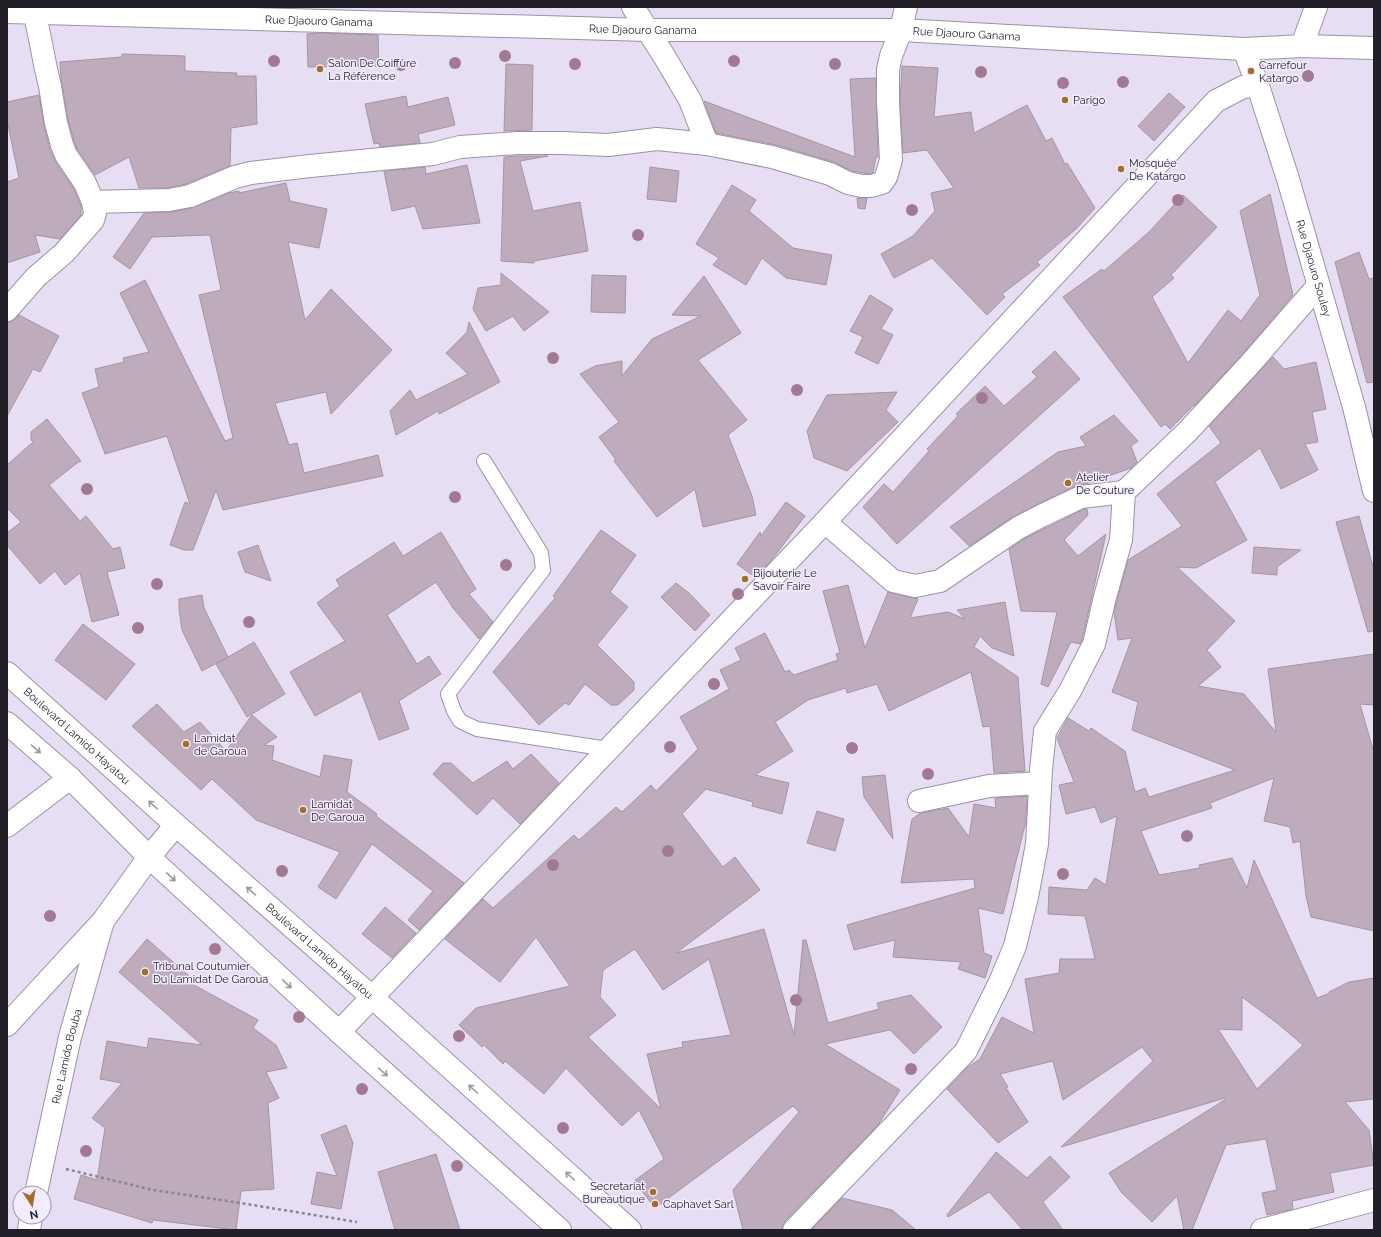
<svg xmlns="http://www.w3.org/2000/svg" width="1381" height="1237" viewBox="0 0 1381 1237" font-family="Raleway,sans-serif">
  <rect width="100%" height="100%" fill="#e7def4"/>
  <path fill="#beabbc" stroke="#a694a4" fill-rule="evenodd" d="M319,33L378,35L379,66L308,67L307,34Z
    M122,54L185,56V71L237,73L236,76H256L257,124L231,128L230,166L186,184L168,188H139L129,157L95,175L77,149L74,141L68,120L61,78L60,62L122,57Z
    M506,64L533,65L532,130L504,131Z
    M902,66L938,68L934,117L971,112L974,133L1027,105L1046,141L1052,138L1065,164L1067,163L1095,208L1076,229L1037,262L1040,265L1002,294L1005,297L987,315L932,258L894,278L881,254L913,236L935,211L931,193L954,188L927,150L903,153L900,102Z
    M876,78L878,157H876L873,173L869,174L852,171L834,162L776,145L716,133L704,101L855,157L850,79Z
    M1169,93L1185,107L1154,141L1138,126Z
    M39,95L44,125L50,150L56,162L74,189L81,206V215L60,239L35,235L40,252L7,263V182L19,178L7,120V102Z
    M406,96L408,107L448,97L455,125L418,134L420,143L380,147L379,143L374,144L365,104Z
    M518,156H548L520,161L533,211L580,202L588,251L534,261V263L501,261L504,157Z
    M467,165L480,223L423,229L415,206L392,211L384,171L425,167L426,174Z
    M650,167L679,171L676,202L647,199Z
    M286,183L290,201L327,209L319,248L288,242L305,320L331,289L392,350L331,414L326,392L275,403L289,445L297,443L304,473L378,455L383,476L223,510L216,490L193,550H184L170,545L185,502L190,504L167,436L105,454L82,393L99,387L95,369L124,362L123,358L149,352L120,293L145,280L225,441L233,438L199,295L221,290L210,235L152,237L130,269L113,257L144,213L169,212L192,208L229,193L239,191V193Z
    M732,185L756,200L749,211L793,248L832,255L826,285L786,278L762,258L746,285L713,265L719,258L696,244Z
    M1270,194L1293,295L1241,356L1194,406V405L1170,429L1165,424L1161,427L1063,297L1102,269L1104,271L1149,232L1183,195L1217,227L1171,275L1174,278L1152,297L1188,363L1228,310L1241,321L1260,295L1240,211Z
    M857,198H867L865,209L858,208Z
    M1359,252L1369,279L1374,278V382L1367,383L1335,262Z
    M501,273L549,312L524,331L513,316L486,331L473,309L478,288L501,285Z
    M592,275L626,276L625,313L591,312Z
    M704,276L741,333L698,360L747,420L728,435L752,496L756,515L703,527L695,489L657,517L614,461L616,460L599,437L619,422L580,374L595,366L622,361V376L652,339L701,316L672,315Z
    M870,295L893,309L881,329L893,335L878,364L855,353L863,337L850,331Z
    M19,315L59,336L40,372L33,369L7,416V322H11Z
    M469,322L500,382L439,414L438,411L396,435L390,411L410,390L416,400L468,374L446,353L467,332Z
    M1055,351L1080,379L897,544L863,507L884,484L893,492L929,451L927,449L958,416L956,414L985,386L1004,406L1037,377L1032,372Z
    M1273,357L1284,369L1316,362L1326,409L1312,412L1318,442L1305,444L1318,470L1281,489L1260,448L1215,482L1247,540L1196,568L1177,567L1235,621L1207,650L1221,667L1198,686L1244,694L1276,732L1268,669L1374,654V705L1360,704L1374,753V931L1311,917L1306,896L1300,841L1293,843L1290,827L1264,821L1274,778L1210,803L1212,808L1141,831L1159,875L1200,868L1199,865L1232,858L1247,888L1254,860L1317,998L1330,993L1329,992L1349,982L1374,978V1099L1345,1102L1369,1130L1374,1165L1330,1173L1334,1192L1292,1201L1293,1209L1267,1215L1262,1193L1277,1190L1266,1139L1226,1145L1192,1230H1184L1177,1196L1152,1222L1121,1192L1109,1173L1226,1099L1225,1098L1061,1147L1153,1061L1142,1047L1063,1100L1053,1061L1000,1074L1008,1087L1006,1088L1028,1122L998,1143L947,1089L968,1067L980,1059L1002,1017L1034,1033L1025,979L1059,973L1060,959H1095L1085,916L1048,914L1049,887L1087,890L1095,878L1106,885L1117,816L1101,823L1095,807L1066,814L1059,785L1074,782L1057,738L1068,718L1089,731L1091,728L1125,751L1135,792L1145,788L1149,797L1235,770L1132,730L1138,702L1112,692L1132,638L1118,640L1114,612L1128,560L1182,526L1157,494L1221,443L1209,426ZM1242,997L1277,1023L1303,1045L1257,1089L1218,1029L1242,1030Z
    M897,392L886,410L898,422L847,471L814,458L807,431L827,395Z
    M1114,415L1138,441L1131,446L1137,462L1131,468L1089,483L1076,486L1036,505L1011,518L969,546L950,527L1058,452L1086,446L1080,437Z
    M47,419L81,461L77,463L49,485L80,521L86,516L113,549L120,547L125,568L107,572L119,615L92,622L80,573L65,585L55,571L40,584L7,545V533L21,522L7,508V465L33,442L31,440V432Z
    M786,502L805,516L770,562L755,577L737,564L760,532L761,536Z
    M1084,509H1087L1088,515L1064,540L1078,556L1106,534L1082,640L1080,644L1071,642L1048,687L1041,684L1057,612L1021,611L1009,549L1024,539Z
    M1359,516L1374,570V631L1368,632L1336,522Z
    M601,530L636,555L610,592L628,607L597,645L634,682V690L618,705H611L585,684L569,705L565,703L539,725L493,672L555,598L553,596Z
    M441,532L476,589L469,594L493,622L479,639L453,608L436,582L387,615L417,664L429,656L441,674L399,701L409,729L379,740L361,691L315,716L290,672L345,641L317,603L340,586L336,580L394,542L403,556Z
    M258,545L271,581L245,572L238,552Z
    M1254,547L1301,550L1277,567V575L1252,573Z
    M676,583L689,593L710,615L695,631L661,597Z
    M848,585L865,648L888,592L918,599L910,618L948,612L965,619L957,610L1005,602L1014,656L992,648L980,636L974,647L1018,677L1025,771L994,773L990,726L983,727L971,672L889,711L877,684L847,693L846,688L808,700L775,722L793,751L755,775L789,783L782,814L752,806L753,802L706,789L682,814L723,867L735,857L760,890L676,953L764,929L794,1035L803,940H806L828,1023L879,1009L877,1003L911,995L942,1027L914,1054L890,1030L825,1044L900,1090L878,1125L785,1221L782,1227V1230H743L733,1190L799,1112L793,1106L655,1208L634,1181L664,1159L639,1110L622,1126L566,1068L544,1094L505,1061L503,1064L484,1045L482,1047L459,1025L476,1008L570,986L536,937L500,982L445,939L483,899L493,908L574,835L579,840L616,807L622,812L651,785L656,791L698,749L680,717L729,689L720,670L741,660L735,648L765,633L785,672L789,670L794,675L838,660L836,654L840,653L823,591ZM635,949L663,990L709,959L731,1035L682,1042L683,1047L647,1054L661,1109L588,1037L616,1015L600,997L603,970Z
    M202,595L204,608L228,657L202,671L182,630L179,609V599Z
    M83,624L135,664L106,700L55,660Z
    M254,642L285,694L247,717L216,664Z
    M157,704L184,732L200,722L226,751L252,715L277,737L264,745L274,746L272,760L320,777L324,755L352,760L347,792L377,814L376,816L464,883L419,930L408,920L433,891L372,844L336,899L318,887L340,852L256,820L212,779L201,790L132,726Z
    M531,754L559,783L520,824L493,798L477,815L433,774L443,763H451L473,783L507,761L513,769Z
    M885,775L893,839L864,797L862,777Z
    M1027,796L1026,821L1003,914L978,908L984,953L992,956L985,978L958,969L961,962L893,957L895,940L854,950L847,925L975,888L974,879L901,883L912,819L921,813L948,808L969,837L974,804L996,808L995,798Z
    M817,811L844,819L835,851L807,843Z
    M385,907L416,933L392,958L362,934Z
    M147,939L189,976L185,980L258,1020L253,1028L276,1045L287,1068L266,1072L279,1098L268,1103L274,1189L241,1191L236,1230L153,1220L152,1223L74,1199L81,1175L97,1180L105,1128L92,1118L122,1083L100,1079L107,1041L147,1048L149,1038L202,1045L119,972Z
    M346,1125L353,1143L341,1209L311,1204L317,1172L337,1176L321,1135Z
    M996,1152L1027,1178L1050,1156L1070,1177L1043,1202L1063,1230H1023L989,1192L948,1217L947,1215Z
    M436,1154L460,1230H395L378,1172Z
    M842,1198L892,1210L916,1230H811Z"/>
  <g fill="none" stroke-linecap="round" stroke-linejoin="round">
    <g stroke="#9b92a7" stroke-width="16">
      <path id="lane" d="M484,461L541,553L543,570L448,694L454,711L460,721L477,729L608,749"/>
    </g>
    <g stroke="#9b92a7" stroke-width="24">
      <g id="street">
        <path d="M633,7L664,56L690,100L707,144L772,157L830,174L848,183L862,186H871L882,183L886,177L891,160L888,102V69L891,56L901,30L906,7"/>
        <path id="s1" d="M7,12L647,30H901L1244,49L1302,46L1374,48"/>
        <path d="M35,14L46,69L50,86L56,123L62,145L66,155L85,183L93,202L169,200L190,196L235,177L251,173L310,166L433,154L460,147L518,143H563L608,145L657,139L707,144"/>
        <path d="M1302,46L1316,7"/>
        <path id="s2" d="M1244,49L1258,86L1288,179L1354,407L1374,491"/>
        <path d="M7,310L36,277L64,253L93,220L95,213L93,202"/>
        <path d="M825,522L893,581L915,586L940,581L1018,528L1041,516L1081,497L1124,492"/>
        <path d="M919,801L989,786L1040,783"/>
        <path d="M7,826L70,778"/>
        <path d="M7,1025L103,921L149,857L176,825"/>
        <path d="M339,1032L825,522L1216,101L1243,87L1258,86"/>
        <path id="s3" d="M36,1193L70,1037L103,921"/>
        <path d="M29,1230L31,1217"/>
        <path d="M794,1230L966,1051L1000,982L1015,946L1027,897L1037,844L1041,770L1045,731L1070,691L1094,644L1105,597L1121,540L1124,492L1187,432L1250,364L1318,286"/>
        <path d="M1262,1230L1374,1200"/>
      </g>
    </g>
    <g stroke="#9b92a7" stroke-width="24">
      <g id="secondary">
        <path id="s4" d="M7,673L176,825L372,997L630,1230"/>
        <path d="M7,723L70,778L149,857L339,1032L560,1230"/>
      </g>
    </g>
    <path stroke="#898393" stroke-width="2.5" stroke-dasharray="3 3" stroke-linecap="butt" d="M66,1169L153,1190L228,1201L357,1222"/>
    <use href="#lane" stroke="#fff" stroke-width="14"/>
    <use href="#street" stroke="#fff" stroke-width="22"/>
    <use href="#secondary" stroke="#fff" stroke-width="22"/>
  </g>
  <g fill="#a17993">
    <circle cx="505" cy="56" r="6"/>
    <circle cx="274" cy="61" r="6"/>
    <circle cx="734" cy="61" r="6"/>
    <circle cx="455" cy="63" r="6"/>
    <circle cx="575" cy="64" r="6"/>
    <circle cx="835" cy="64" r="6"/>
    <circle cx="401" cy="65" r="6"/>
    <circle cx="981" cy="72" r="6"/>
    <circle cx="1308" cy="76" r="6"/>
    <circle cx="1123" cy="82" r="6"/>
    <circle cx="1063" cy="83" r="6"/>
    <circle cx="1178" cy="200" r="6"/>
    <circle cx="912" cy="210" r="6"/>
    <circle cx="638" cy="235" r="6"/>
    <circle cx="553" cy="358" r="6"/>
    <circle cx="797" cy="390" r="6"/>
    <circle cx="982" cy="398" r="6"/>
    <circle cx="87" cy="489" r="6"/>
    <circle cx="455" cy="497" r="6"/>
    <circle cx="506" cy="565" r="6"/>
    <circle cx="157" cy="584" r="6"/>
    <circle cx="738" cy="594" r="6"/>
    <circle cx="249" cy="622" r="6"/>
    <circle cx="138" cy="628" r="6"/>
    <circle cx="714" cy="684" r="6"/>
    <circle cx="670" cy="747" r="6"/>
    <circle cx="852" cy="748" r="6"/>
    <circle cx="928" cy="774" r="6"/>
    <circle cx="1187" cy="836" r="6"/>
    <circle cx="668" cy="851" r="6"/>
    <circle cx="553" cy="865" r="6"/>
    <circle cx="282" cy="871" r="6"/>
    <circle cx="1063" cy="874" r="6"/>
    <circle cx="50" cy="916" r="6"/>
    <circle cx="215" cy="949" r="6"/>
    <circle cx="796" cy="1000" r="6"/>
    <circle cx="299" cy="1017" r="6"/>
    <circle cx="459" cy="1036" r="6"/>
    <circle cx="911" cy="1069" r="6"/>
    <circle cx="362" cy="1089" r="6"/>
    <circle cx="563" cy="1128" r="6"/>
    <circle cx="86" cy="1151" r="6"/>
    <circle cx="457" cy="1166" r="6"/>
  </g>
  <defs><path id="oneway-shaft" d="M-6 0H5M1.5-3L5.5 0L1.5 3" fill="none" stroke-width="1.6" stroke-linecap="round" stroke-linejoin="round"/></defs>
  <g stroke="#9c9a9e">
    <use href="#oneway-shaft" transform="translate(36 749) rotate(41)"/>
    <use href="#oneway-shaft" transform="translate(153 805) rotate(-138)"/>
    <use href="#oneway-shaft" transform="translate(171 877) rotate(43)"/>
    <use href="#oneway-shaft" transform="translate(251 891) rotate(-139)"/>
    <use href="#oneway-shaft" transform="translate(287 984) rotate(43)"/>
    <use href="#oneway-shaft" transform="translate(383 1072) rotate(42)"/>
    <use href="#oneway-shaft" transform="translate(473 1089) rotate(-138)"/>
    <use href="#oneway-shaft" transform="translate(570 1176) rotate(-138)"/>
  </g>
  <g fill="#a36e27" stroke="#f3ecfe" stroke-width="1.5">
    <circle cx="320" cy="69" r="4"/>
    <circle cx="1251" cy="71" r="4"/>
    <circle cx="1065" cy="100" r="4"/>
    <circle cx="1121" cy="169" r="4"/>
    <circle cx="1068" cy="483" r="4"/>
    <circle cx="745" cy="579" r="4"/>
    <circle cx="186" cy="744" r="4"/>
    <circle cx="303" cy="810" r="4"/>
    <circle cx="145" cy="972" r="4"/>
    <circle cx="653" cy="1192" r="4"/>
    <circle cx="655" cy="1204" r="4"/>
  </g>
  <g text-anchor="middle" stroke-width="3" stroke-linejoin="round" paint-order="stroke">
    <g font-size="11" fill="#231f28" stroke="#f3ecfe">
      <text dy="4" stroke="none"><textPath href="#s1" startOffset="312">Rue Djaouro Ganama</textPath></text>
      <text dy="4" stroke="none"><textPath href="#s1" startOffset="636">Rue Djaouro Ganama</textPath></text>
      <text dy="4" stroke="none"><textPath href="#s1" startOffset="960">Rue Djaouro Ganama</textPath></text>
      <text dy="4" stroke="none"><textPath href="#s2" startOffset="230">Rue Djaouro Souley</textPath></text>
      <text dy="4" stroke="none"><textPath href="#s4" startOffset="94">Boulevard Lamido Hayatou</textPath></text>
      <text dy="4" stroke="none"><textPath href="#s4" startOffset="418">Boulevard Lamido Hayatou</textPath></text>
      <text dy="4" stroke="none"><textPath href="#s3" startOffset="140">Rue Lamido Bouba</textPath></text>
    </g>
    <g font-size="11" fill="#231f28" stroke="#f3ecfe" text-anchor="start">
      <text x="328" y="67">Salon De Coiffure<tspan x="328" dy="13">La Référence</tspan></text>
      <text x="1259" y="69">Carrefour<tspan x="1259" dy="13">Katargo</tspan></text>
      <text x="1073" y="104">Parigo</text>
      <text x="1129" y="167">Mosquée<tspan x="1129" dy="13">De Katargo</tspan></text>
      <text x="1076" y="481">Atelier<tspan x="1076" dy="13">De Couture</tspan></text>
      <text x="753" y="577">Bijouterie Le<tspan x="753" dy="13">Savoir Faire</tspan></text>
      <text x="194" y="742">Lamidat<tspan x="194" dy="13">de Garoua</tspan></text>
      <text x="311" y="808">Lamidat<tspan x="311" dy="13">De Garoua</tspan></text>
      <text x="153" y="970">Tribunal Coutumier<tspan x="153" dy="13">Du Lamidat De Garoua</tspan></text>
      <text x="645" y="1190" text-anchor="end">Secretariat<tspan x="645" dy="13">Bureautique</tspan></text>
      <text x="663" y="1208">Caphavet Sarl</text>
    </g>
  </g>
  <rect width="1381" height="1237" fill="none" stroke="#231f28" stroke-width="16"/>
  <g transform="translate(32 1205) rotate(168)"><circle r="19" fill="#f3ecfe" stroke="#a09aa8"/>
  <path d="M0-3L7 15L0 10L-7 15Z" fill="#a36e27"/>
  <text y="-6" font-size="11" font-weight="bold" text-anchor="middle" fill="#231f28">N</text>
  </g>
</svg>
